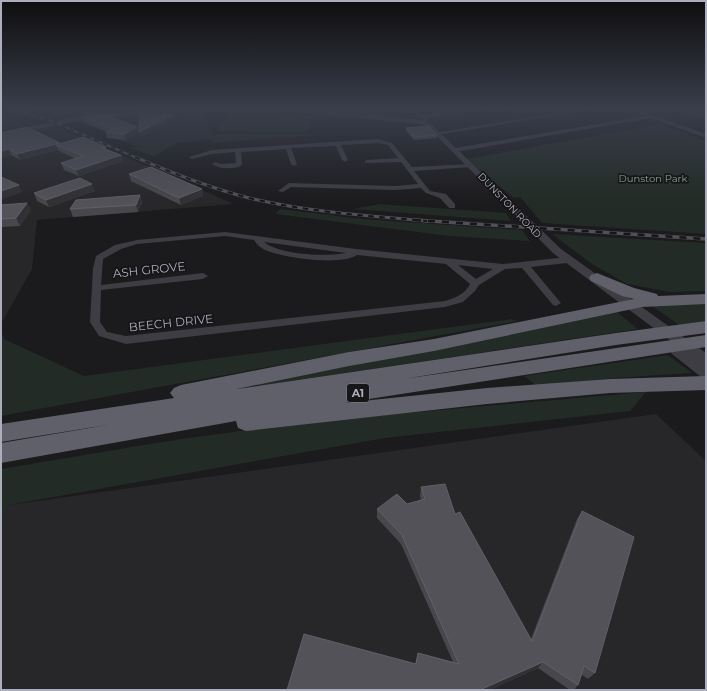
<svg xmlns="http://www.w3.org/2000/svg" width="707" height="691" viewBox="0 0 707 691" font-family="Montserrat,sans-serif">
  <rect width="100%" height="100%" fill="#1b1a1c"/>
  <path fill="#272629" d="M25,108H210L201,110L216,139L137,147L80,121Z
    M1,117L55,126L234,204L37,220L32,269L1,324Z
    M656,414L706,461V690H1V524L9,505Z"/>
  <path fill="#222b25" d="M257,108L339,114L338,116L333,117L307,112H198L184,116L181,113L185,110Z
    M317,108H378L390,117L320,110Z
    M230,114L313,115L308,132L217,131Z
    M660,124L706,141V234L542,223L520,197L514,198L466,159Z
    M216,134H303L317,135L211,143Z
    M177,143L154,156L130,148Z
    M380,204L506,213L511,221L353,209Z
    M280,209L363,219L522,230L530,241L449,236L275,214Z
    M552,234L706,243V291L669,292L627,284L592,264Z
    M706,303V321L679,325L652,306Z
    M617,312L638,329L259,386L258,381Z
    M511,319L518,321L1,416V330L4,339L84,376Z
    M668,355L692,373L615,378L537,386L524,376Z
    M646,392L630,411L385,438L9,505L1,524V469C80,456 160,441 240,431C375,414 511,404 646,392Z"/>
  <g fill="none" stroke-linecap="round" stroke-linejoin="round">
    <path fill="#3d3d43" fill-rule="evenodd" d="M408,108H413L423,115L482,108H494L427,118L429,120L426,122Z
      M590,108H600L437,135L434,133Z
      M627,108H633L706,134V138L651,118L455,152L452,150L455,148L645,116Z
      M675,108H688L706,114V116L695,117L676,111Z
      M378,139L392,143L412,167L472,164V166L470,167L414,171L430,191L446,194L455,204V208H449L440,198L426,193L421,188L395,190L291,187L283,192L278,191L289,183L395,186L418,184L401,162L365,163V161L367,160L398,158L388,145L378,143L341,145L348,160L345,162L342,160L336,146L291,148L297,164L294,166L291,164L286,149L241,152L242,165C235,170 219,169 212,164L215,162L221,164L236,163L235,152L212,154L192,159L189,157L212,150Z
      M225,232L356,249L503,264L567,257L571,260L567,263L531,267L561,303L556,306L553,305L522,268L505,269L479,285L475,291L463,302L445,307L126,344L99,336L90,322L93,268L96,256L115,245L137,240ZM225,236L254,240C257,245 261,248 265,250C283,258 341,266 357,255L446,264L470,284C465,294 455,298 445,301L126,336L107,332L100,322L101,290L203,279L208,276L203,273L101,285L103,259L121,249L137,244ZM264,242L346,253C326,257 280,255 264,242ZM458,265L493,269L476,279Z"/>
    <path fill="#3d3d43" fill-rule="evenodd" d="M178,108H199L196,110L75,121L1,137V133L75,117Z
      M271,108H292L423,120L432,125L561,249L706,353V378L701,377L672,354L670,351L672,348L679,347L553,253L428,127L421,124L274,110Z"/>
    <path fill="#5f606a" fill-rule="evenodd" d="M597,273L634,288L657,294L658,296L706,294V304L642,307L434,351L349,366L237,389L616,333L706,321V333L616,345L403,379L706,335V347L343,403L487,388L610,379L706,376V390L610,393L487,404L246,431L238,428L236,421L1,463V443L113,424L1,442V424L174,398L170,393L174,388L181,385L349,352L434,339L634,299L622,296L591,281L589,278L591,275Z"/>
    <g stroke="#505058" stroke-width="2">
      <path id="rail-far2" d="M1,108L47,119L137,158"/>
    </g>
    <g stroke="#505058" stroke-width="3">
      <path id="rail-far1" d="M135,157C172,173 210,188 249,198C308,212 368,216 427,221"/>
    </g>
    <g stroke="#505058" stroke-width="3.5">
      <path id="rail" d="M414,220L706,239"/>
    </g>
    <use href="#rail-far2" stroke="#161517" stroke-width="1.5" stroke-dasharray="4.5" stroke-linecap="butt"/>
    <use href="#rail-far1" stroke="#161517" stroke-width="2" stroke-dasharray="5.5" stroke-linecap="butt"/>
    <use href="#rail" stroke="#161517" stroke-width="2.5" stroke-dasharray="7" stroke-linecap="butt"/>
  </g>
  <path fill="#48474c" d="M82,116L139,133L125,140L107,138L106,132H107L84,122Z
    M406,128L437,135V138L414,140L406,131Z
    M1,133L61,144L106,147L107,150L121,155L123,161L79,176L64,170L61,163L76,159L59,151L58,150L20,160L11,155L1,158Z
    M129,174L202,189L203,196L181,205L131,181Z
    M95,191L49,207L37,201L34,193Z
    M140,195L142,203L138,212L73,217L70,209Z
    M27,203L31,210L20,226L2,227L1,228V205Z
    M421,487L455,514L531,639L577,519L582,511L595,673L588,679L582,675L578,685L574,690H570L538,668L490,690H287L415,664L418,653L453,662L401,544L377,518V509L407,504L421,500L420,496Z"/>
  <path fill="#313034" d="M117,108H152V109L118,111Z
    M175,114L176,119L141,137L139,132Z
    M137,127L139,133L125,140L124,134Z
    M60,143L62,147L56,145L58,150L20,160L17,154Z
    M9,149L11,155L1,158V151Z
    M121,155L123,161L79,176L76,170Z
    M92,184L95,191L49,207L46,200Z
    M19,185L22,192L1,200V191Z
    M202,189L203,196L181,205L179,198Z
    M140,195L142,203L138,212L136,205Z
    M27,203L31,210L20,226L16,218Z
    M543,662L538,668L490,690H482V689Z"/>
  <path fill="#535258" stroke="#616068" d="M151,111V116L175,114L139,132V112Z
    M104,114L137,127L124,134L106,132L113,129L82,116Z
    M428,126L437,135L414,137L406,128Z
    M27,127L60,143L17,154L9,149L1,151V133Z
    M83,137L106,147L102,148L121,155L76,170L61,163L83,156L56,145Z
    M151,167L202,189L179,198L129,174Z
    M1,177L19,185L1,191Z
    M80,178L92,184L46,200L34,193Z
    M140,195L136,205L70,209L76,200Z
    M27,203L16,218L1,219V205Z
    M445,484L455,514L460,512L532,641L582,511L634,537L595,673L584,666L578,685L543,662L482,689V690H287L304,634L416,664L418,653L459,664L402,535L377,509L397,494L407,504L425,499L421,487Z"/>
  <linearGradient id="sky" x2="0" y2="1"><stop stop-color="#0f0e0f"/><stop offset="0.53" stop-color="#393e4b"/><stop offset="1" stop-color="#393e4b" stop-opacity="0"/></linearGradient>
  <rect width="707" height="205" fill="url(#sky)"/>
  <g text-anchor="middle" stroke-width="3.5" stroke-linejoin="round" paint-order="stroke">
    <g font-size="10" fill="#84a78d" stroke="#161517">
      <text x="653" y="182">Dunston Park</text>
    </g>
    <g font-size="10" fill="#adaebc" stroke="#161517">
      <text transform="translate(510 205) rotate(46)" y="4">DUNSTON ROAD</text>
    </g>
    <rect fill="#161517" stroke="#80808a" stroke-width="1" x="347" y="384" width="22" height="18" rx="3"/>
    <g font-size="11" font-weight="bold" fill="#adaebc">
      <text x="358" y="397">A1</text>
    </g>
    <g font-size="12" fill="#adaebc" stroke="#161517">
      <text transform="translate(149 270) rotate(-6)" y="4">ASH GROVE</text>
      <text transform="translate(171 323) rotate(-6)" y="4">BEECH DRIVE</text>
    </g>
  </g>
  <rect width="707" height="691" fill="none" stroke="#adaebc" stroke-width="4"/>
</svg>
